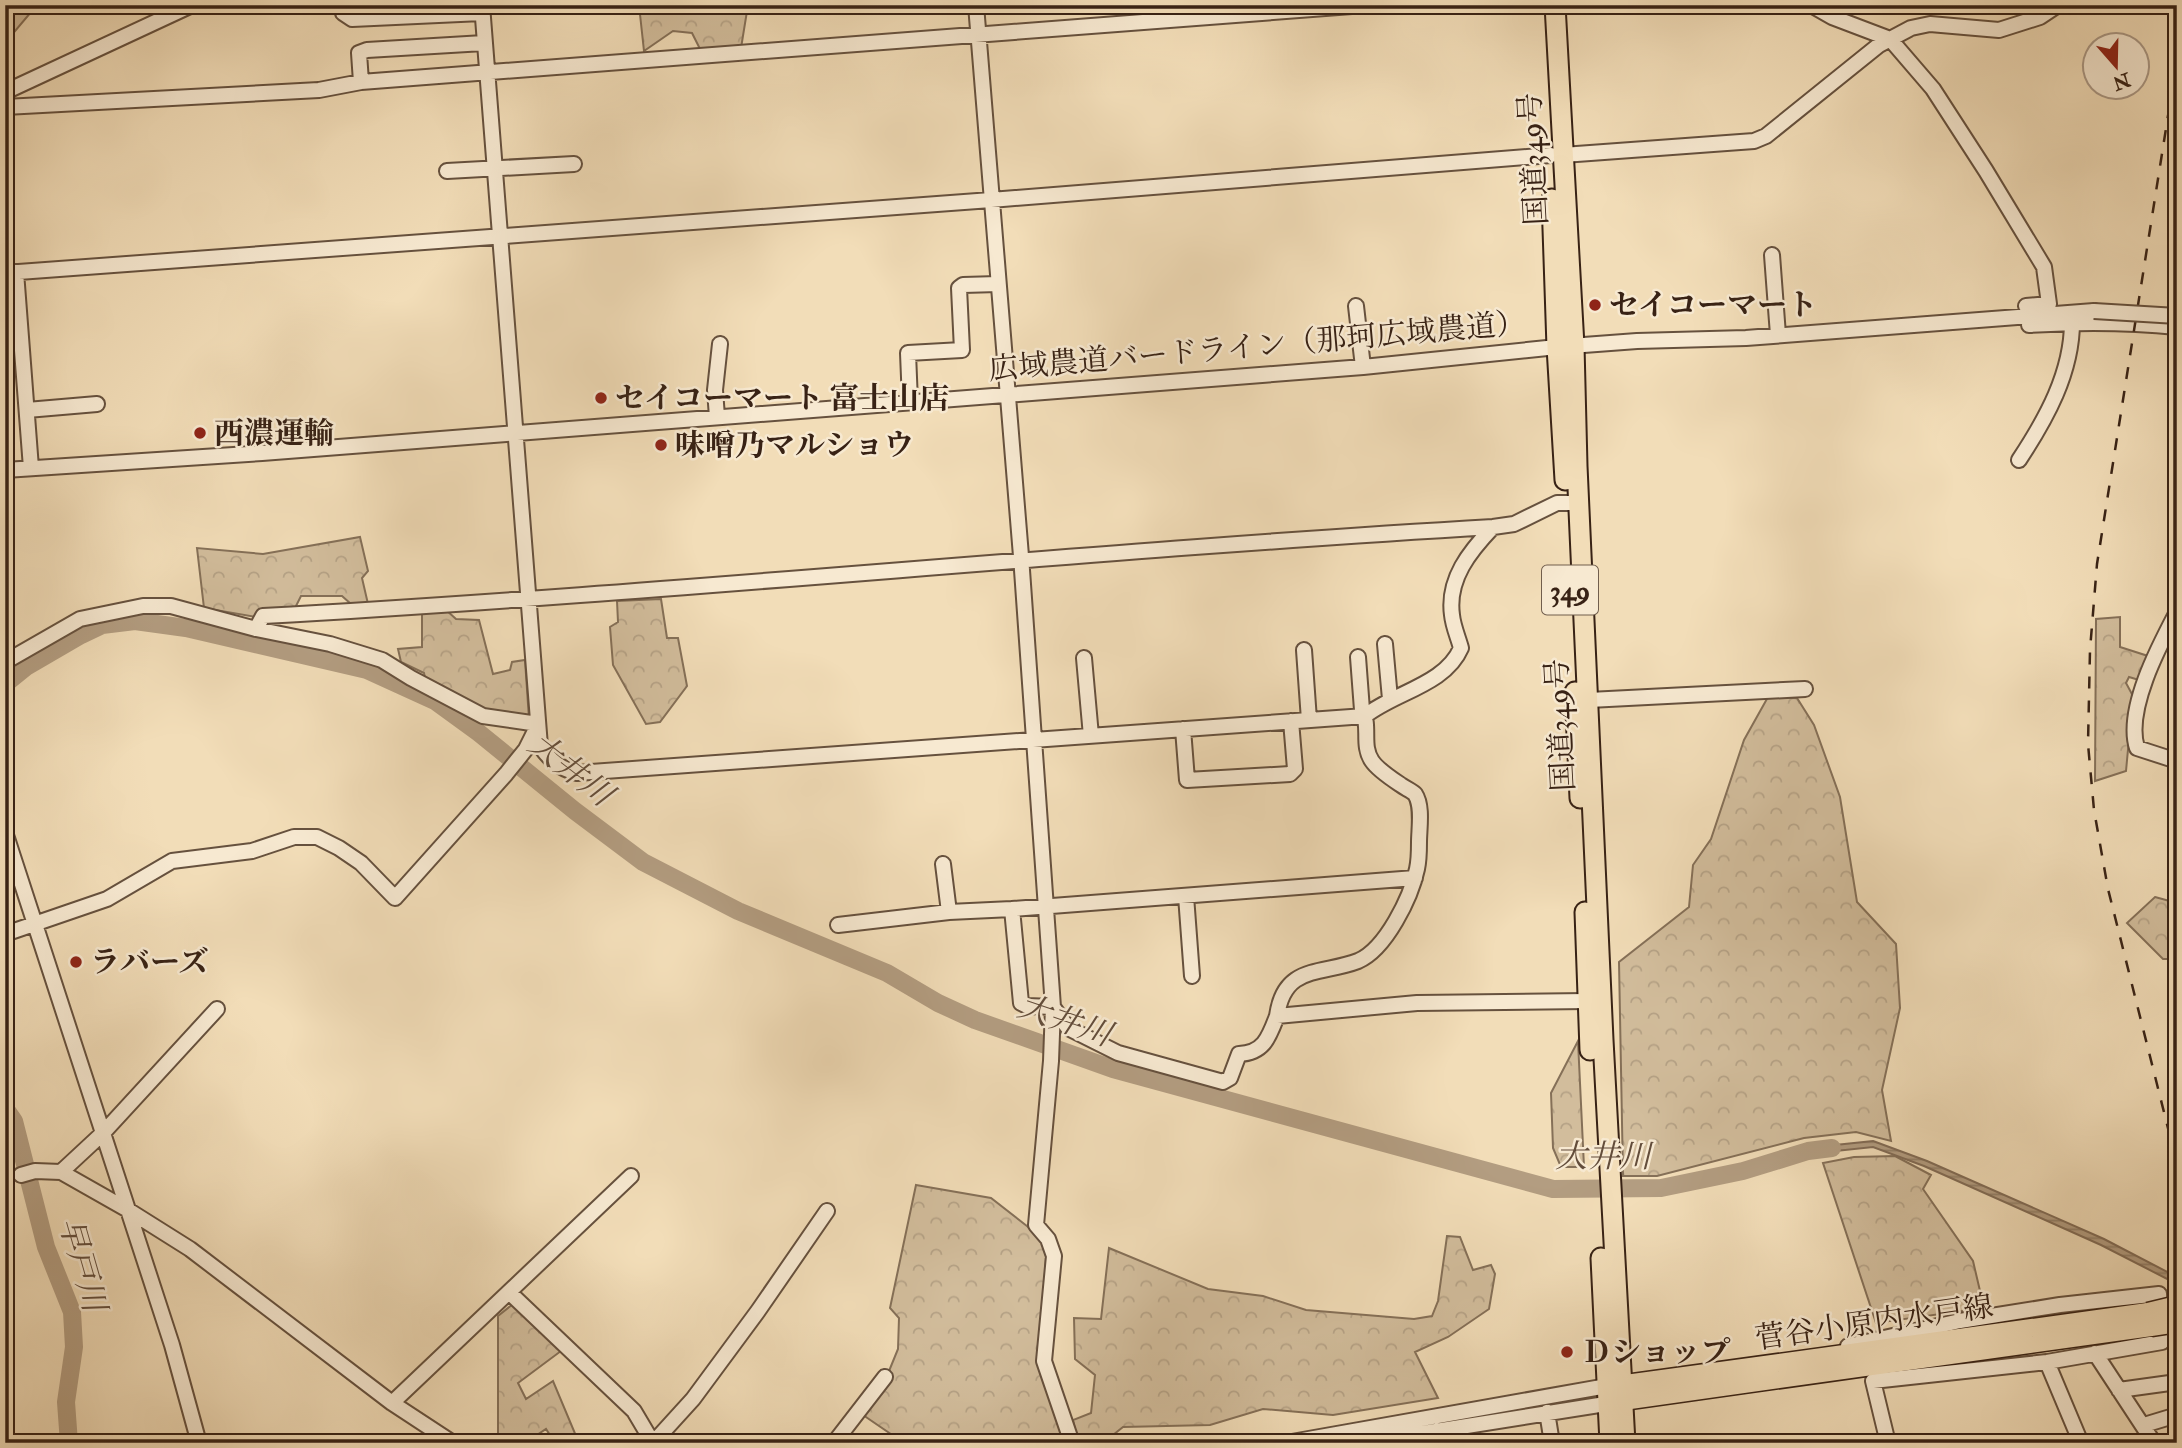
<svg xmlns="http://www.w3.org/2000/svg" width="2182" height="1448" viewBox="0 0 2182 1448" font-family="'IM FELL Double Pica','Noto Serif JP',serif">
  <defs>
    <pattern id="forest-crowns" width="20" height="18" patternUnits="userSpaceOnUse" patternTransform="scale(1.75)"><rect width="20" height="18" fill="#d2bd9c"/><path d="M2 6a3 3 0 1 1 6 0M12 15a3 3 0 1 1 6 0" fill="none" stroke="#b5a286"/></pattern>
    <pattern id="water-rules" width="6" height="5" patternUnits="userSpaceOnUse" patternTransform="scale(1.75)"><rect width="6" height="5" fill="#b39d81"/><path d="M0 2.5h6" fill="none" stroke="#938068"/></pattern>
  </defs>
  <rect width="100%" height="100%" fill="#f2ddb8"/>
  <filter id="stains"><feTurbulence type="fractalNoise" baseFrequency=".00286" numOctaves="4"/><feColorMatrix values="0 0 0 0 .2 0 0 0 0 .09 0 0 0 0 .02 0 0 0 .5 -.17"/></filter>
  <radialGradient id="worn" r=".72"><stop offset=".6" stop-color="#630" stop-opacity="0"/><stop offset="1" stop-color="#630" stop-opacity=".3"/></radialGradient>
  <path fill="url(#forest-crowns)" stroke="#857058" stroke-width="2" d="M5,5H37L5,43Z
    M639,5H748L741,48L702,53L692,33L673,31L644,51Z
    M360,537L368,571L362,578L368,604H351L342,596H301L295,608L273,620L204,608L197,548L263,554Z
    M661,599L667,638H678L687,686L660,722L646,724L613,665L610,627L618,622L617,601Z
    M445,609L456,619L479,620L493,674L510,670L512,662L525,660L529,719L485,712L426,682L424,673L401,662L398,649L422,647V612Z
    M2120,617V647L2148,656L2139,680L2129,677L2126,683L2133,696L2126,771L2095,781L2096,619Z
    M1768,697L1797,698L1814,725L1840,797L1857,902L1896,944L1900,1008L1882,1090L1891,1141L1856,1132L1804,1138L1657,1176H1623L1619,962L1689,907L1693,865L1711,839L1744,740Z
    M2155,897L2177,903V959H2163L2127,923Z
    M1578,1041L1584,1167H1561L1553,1148L1551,1093Z
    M1895,1156L1931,1175L1923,1189L1973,1261L1984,1308L1876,1323L1823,1163L1854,1157Z
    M916,1185L991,1198L1041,1237L1046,1256L1039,1369L1066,1443H904L863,1415L887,1376L898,1349L899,1318L890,1308Z
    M1447,1236L1460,1237L1473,1270L1491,1265L1495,1274L1489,1309L1448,1337L1415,1352L1438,1398L1333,1415L1263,1409L1210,1425L1123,1427L1103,1443H1078L1073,1420L1091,1413L1095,1375L1075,1359L1074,1318L1101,1319L1109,1248L1208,1289L1263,1296L1306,1310L1414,1319L1432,1316L1438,1301Z
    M513,1304L561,1351L518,1383L526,1399L553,1381L579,1443H555L546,1429L525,1443H498V1316Z"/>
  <path fill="url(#water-rules)" stroke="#826c56" stroke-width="2" d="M1873,1141L1927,1161L2104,1239L2177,1277V1284L2101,1245L1924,1166L1873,1147L1808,1154L1807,1148Z"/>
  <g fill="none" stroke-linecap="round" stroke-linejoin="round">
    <path stroke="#b39d81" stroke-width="18" d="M5,684L26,667L81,635L102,625L135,621L186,628L367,670L435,701L479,733L575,811L643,862L738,911L887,973L938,1003L975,1020L1113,1069L1553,1189L1661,1188L1743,1171L1808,1151L1832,1148
      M5,1108L14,1121L46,1247L72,1312L74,1347L66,1402L69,1443"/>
    <g stroke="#66513e" stroke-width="18">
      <path id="minor" d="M342,5L343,13L352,19L482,13
        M482,5L540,746C550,760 560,769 577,773L1365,716C1395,692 1445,685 1461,648C1458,637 1453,626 1452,615C1447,579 1470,551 1493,527
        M976,5L1021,556L1053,1007L1051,1061L1036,1225L1048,1239L1054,1256L1044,1361L1072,1443
        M1811,5L1832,17L1890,39L1933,89L1986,171L2044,267L2049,304L2026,306
        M361,82L359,53L367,50L484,43
        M5,92L192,5
        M5,107L319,90L361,82L1365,5
        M1563,155L1754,141L1766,136L1879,45L1911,28L1930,24L1999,30L2040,17L2058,5
        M447,171L574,164
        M1772,255L1778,335
        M16,272L31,468
        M5,273L991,200L1551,155
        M1356,306L1363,367
        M2029,325C2079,322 2127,322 2177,327
        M910,402L908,353L962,350L959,288L963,285L998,284
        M27,410L97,404
        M717,417L715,390L720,344
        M2019,460C2046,419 2072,373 2072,322
        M5,470L262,453L1363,367L1557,347L1637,341L1746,338L2094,311
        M2177,612C2159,646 2125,710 2137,748L2177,761
        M256,629L263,616C674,593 1083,551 1493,527L1514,524L1557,503H1579
        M1385,644L1390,699
        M1304,650L1309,720
        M1358,657L1362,710C1371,726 1361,745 1372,761C1378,770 1392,779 1401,785C1405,788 1412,791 1415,794C1423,806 1419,829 1419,842C1419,851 1419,860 1417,869C1411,897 1386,949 1358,961C1322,975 1284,964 1277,1016L1417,1003L1587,1001
        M1084,658L1091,736
        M5,662L80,619L143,606H171L256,629L330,644L382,660L411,678L483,716L538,724
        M1589,700L1805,689
        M1183,729L1187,780L1290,774L1295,769L1291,721
        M5,832L172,1345L199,1443
        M943,864L949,912
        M1186,896L1192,976
        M1012,909L1021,1003L1027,1006L1053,1007L1068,1028L1118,1053L1223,1082L1230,1078L1239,1054C1264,1053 1269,1037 1277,1016
        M838,925L949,912L1012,909L1415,878
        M5,934L107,899L172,861L252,851L294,837H317L339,848L361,863L395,898L506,774L526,749L538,725
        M61,1172L103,1133L217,1009
        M21,1175L35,1171L61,1172L128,1210L190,1249L392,1403L453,1443
        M510,1293L634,1411L653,1443L693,1399L758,1311L827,1211
        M1848,1346L1960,1321L2060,1305L2159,1294L2162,1342L2047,1362L1873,1381L1888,1443
        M2095,1353L2154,1443
        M2047,1362L2081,1443
        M2119,1390L2177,1382
        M392,1403L631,1176
        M1547,1412L1552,1443
        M2144,1425L2177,1415
        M1438,1430L1443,1443
        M834,1443L885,1377
        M1286,1443L1607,1386
        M1360,1443L1618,1402"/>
    </g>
    <g stroke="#382215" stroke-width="21">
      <path id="major" d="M1611,1386L2148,1312
        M1623,1401L2151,1327"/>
    </g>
    <g stroke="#382215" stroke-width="23">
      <path id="highway" d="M1555,5L1574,346L1577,466L1603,1040L1625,1443
        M1552,199L1557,347L1565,480
        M1575,692L1580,798
        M1585,912L1590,1050
        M1601,1258L1610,1443"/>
    </g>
    <use href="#minor" stroke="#f7e9d1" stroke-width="14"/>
    <use href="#major" stroke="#f2ddb8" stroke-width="18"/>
    <use href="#highway" stroke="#f2ddb8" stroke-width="19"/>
    <path stroke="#382215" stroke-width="2.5" stroke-dasharray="12 12" stroke-linecap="butt" d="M2177,59L2097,564L2090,650L2088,744L2094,810L2108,889L2177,1164"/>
    <g stroke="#66513e" stroke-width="18" stroke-linecap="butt">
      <path id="minor-bridge" d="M2094,311L2177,316"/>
    </g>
    <g stroke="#382215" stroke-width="21" stroke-linecap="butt">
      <path id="major-bridge" d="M2148,1312L2177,1305
        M2151,1327L2177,1323"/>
    </g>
    <use href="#minor-bridge" stroke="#f7e9d1" stroke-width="14"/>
    <use href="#major-bridge" stroke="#f2ddb8" stroke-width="18"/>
  </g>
  <g fill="#8f2418" stroke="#f7e9d1" stroke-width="2.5">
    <circle cx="1595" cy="305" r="7"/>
    <circle cx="601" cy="398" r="7"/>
    <circle cx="200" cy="433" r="7"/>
    <circle cx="661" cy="445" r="7"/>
    <circle cx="76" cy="962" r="7"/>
    <circle cx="1567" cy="1352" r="7"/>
  </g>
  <g text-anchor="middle" stroke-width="5" stroke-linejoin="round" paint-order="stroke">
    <rect fill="#f7e9d1" stroke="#715e4d" stroke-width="2" x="1542" y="565.5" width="56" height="49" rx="5"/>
    <g font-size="28" font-weight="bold" fill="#382215">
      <text x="1570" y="600">349</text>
    </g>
    <g font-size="30" fill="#382215" stroke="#f7e9d1">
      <text transform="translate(1533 159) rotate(-93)" y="10">国道349号</text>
      <text transform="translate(1257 346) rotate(-5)" y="10">広域農道バードライン（那珂広域農道）</text>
      <text transform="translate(1560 725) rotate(-93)" y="10">国道349号</text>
      <text transform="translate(1874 1322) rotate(-8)" y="10">菅谷小原内水戸線</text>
    </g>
    <g font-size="30" font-weight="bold" fill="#382215" stroke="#f7e9d1" text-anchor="start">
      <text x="1609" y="315">セイコーマート</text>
      <text x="615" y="408">セイコーマート 富士山店</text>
      <text x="214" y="443">西濃運輸</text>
      <text x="675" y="455">味噌乃マルショウ</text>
      <text x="90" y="972">ラバーズ</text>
      <text x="1581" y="1362">Ｄショップ</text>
    </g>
    <g font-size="32" font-style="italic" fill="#634d3b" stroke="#f7e9d1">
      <text transform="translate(571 769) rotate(38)" y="11">大井川</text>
      <text transform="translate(1065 1020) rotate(19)" y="11">大井川</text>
      <text x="1603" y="1167">大井川</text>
      <text transform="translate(83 1264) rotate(74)" y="11">早戸川</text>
    </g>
  </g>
  <rect width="2182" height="1448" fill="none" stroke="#f2ddb8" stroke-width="28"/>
  <rect x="7" y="7" width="2168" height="1434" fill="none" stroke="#382215" stroke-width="3.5"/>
  <rect x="14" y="14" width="2154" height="1420" fill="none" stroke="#382215" stroke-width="2"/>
  <g transform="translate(2116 66) rotate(160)"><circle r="33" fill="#f7e9d1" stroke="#ab9986" stroke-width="2"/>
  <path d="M0-5L12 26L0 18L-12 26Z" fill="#8f2418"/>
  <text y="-10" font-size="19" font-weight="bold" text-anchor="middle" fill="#382215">N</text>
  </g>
  <rect width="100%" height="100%" filter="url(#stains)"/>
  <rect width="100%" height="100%" fill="url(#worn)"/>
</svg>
